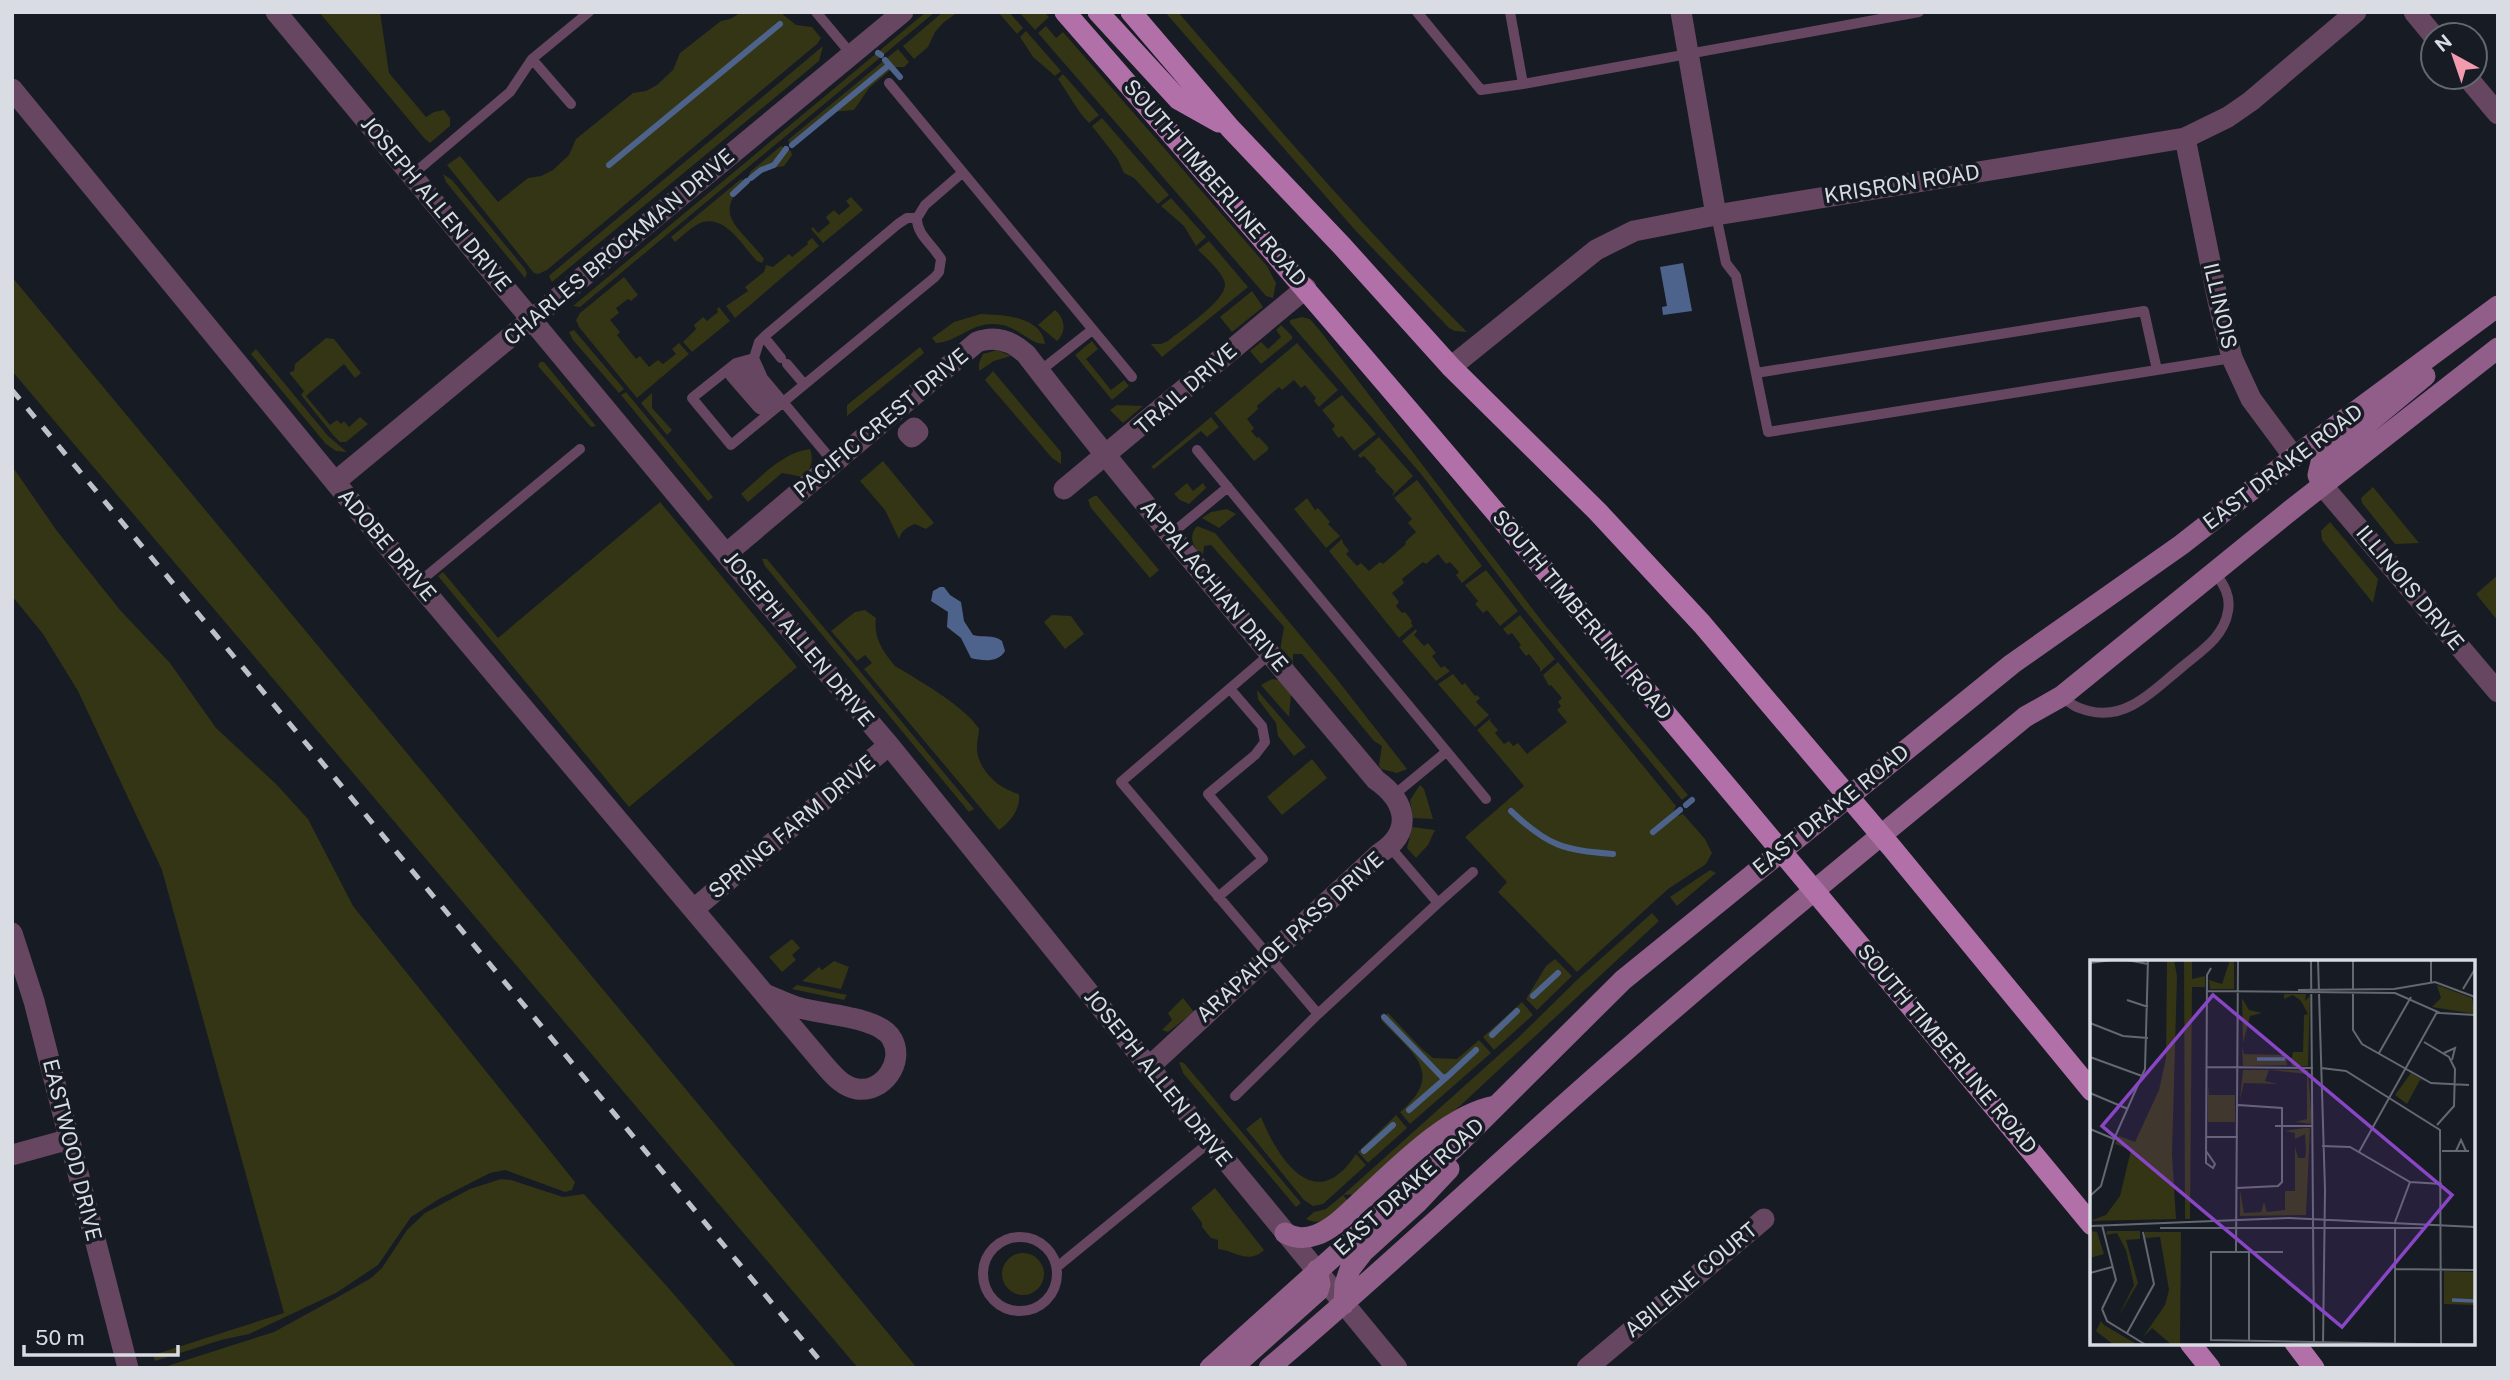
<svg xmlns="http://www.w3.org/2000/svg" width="2510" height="1380" viewBox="0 0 2510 1380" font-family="'Public Sans',sans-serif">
  <rect width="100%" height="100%" fill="#161b24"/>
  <path fill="#343514" d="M319,12H380L389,73L426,117L434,112L444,110L450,118V126L430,143L424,138Z
    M742,12H780L796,25L812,27L821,38L817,44L547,270L538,274L534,273L447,165L460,156L498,202L528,178L541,176L553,170L569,155L576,139L633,93L646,91L657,85L673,70L680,53L721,21L730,19Z
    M926,12H935L580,307L573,306Z
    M943,12H958L943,23L935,32L928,47L914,59L903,46Z
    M998,12H1009L1023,28L1017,34Z
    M1019,12H1044L1049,17L1035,30Z
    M1165,12H1178C1272,121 1365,230 1467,332L1455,331L1449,328L1355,230Z
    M1046,26L1056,38L1063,32L1267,266L1276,283L1273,298L1266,296L1038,33Z
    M1026,31L1061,71L1055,76L1033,57L1020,37Z
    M823,46L819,61L552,282L549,276L551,274Z
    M898,49L909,62L904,67H894L869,88L854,110L831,112L790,144L788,140Z
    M1063,74L1099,115L1089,123C1076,110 1069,94 1058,79Z
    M1102,118L1169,195L1158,204L1134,178L1124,173L1117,158L1092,126Z
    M781,146L791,151L792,155L784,166L761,170L749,176L750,172Z
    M443,174L452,180L525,269L527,273L525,278L446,182Z
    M741,179L747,181C709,216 742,228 764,259L762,263L757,261C743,247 727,216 703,222C693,225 684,235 675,242L671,237Z
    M851,197L863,210L823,243L811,229L813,227L818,233L830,223L826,217L834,210L839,215L850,206L846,201Z
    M1171,198L1206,237L1196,246L1184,226L1161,206Z
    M812,238L819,246L735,318L726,306L748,291L745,287L764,272L766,265L773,267L789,254L792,257L808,244L807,242Z
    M1209,241L1248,287L1162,357L1151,344H1161L1168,341C1181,330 1226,301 1225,284C1223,272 1206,258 1198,250Z
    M12,277L917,1368H858L12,371Z
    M624,277L638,295L631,301L628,299L616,308L619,313L610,320L620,332L617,335L636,359L640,356L649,367L658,360L663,364L676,354L672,349L679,343L689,354L637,398L579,327L576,320L580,313Z
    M1252,291L1263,307L1232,332L1220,317Z
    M719,307L730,321L692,352L683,342L696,329L694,325L703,317L707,321L718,312L717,309Z
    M1055,310C1065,318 1067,332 1057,341L1038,325Z
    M981,314C1003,315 1041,316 1045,344C1029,345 1017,324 994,324C971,323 957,342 936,343L932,338L954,322Z
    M1302,317L1310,319L1321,332L1544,624L1688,795L1682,800L1524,609L1421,474L1290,323V320Z
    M1281,325L1292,336V339L1261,364L1250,351L1261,342L1268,349L1281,337L1276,330Z
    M574,330L624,389L619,393L573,340L569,332Z
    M326,338L334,339L361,373L355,378L344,364L306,396L330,425L337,420L341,424L344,421L349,427L360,417L368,424L346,442H340L334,436L301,395L304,391L290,374V372L294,371L295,364Z
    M1092,341L1098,349L1086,359L1111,390L1124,380L1129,386L1112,400L1075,355Z
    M1297,343L1338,390L1319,407L1314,401L1316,398L1305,385L1301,388L1294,380L1282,390L1279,387L1257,406L1258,409L1247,419L1254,428L1251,431L1257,438L1259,437L1268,447V450L1254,461L1214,413Z
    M920,347L924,353L847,416V405Z
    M256,349L328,436L347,452L336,451L326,444L251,354Z
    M997,350L1011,356L994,361L979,371V363L983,354Z
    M540,362H544L596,426L591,427L538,366Z
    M993,371L1061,452V464L1052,458L985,380Z
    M626,392L713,497L708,501L621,395Z
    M652,393V408L672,430L667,435L641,403Z
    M1342,395L1376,434L1354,451L1342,436L1338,438L1332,429L1335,426L1322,410Z
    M1117,405L1143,406L1123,423L1110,410Z
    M1211,417L1219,427L1207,437L1201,431L1154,469L1151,467Z
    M1379,437L1413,476L1392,496L1394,491L1375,471L1376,469L1364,456L1360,458L1358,455Z
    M810,449C814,460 811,470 803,477L782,473L748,502L741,494C761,477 783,452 810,449Z
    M883,461L934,523L926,529L915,524C907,527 901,531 899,539L885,510L860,481Z
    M12,466L57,531L120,610L170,663L216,728L276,784L308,819L353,906L575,1182L572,1190L565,1192L505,1170L490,1173L439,1199L411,1217L378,1265L336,1293L249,1334L221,1340L155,1361L153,1355L284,1313L162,870L78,691L43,634L12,596Z
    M1417,480L1482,566L1462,583L1456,575L1459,572L1450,562L1446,564L1438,554L1426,564L1423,562L1402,579L1404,583L1392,593L1399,602L1396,606L1402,613L1405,612L1412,621L1411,623L1413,626L1399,638L1329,551L1342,539L1343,543L1349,551L1346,554L1357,566L1361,563L1369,571L1380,562L1383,564L1406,544L1405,542L1416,532L1408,523L1412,519L1394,498Z
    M1187,483L1193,491L1203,483L1206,488L1189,504L1180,500L1174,494Z
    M2373,487L2419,543L2395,544L2362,503L2361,498Z
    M1094,496H1097L1159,570L1150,578L1091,508L1088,500Z
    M1307,498L1315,510L1318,508L1330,522L1328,524L1340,536L1326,548L1294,509Z
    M660,502L797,667L629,807L438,576L443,572L498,638Z
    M1227,509L1236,514L1219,528L1202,518L1211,512Z
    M2330,522L2378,579L2373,603L2322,540L2321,531Z
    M1197,526L1215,533L1336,678L1407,769L1397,773L1381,769L1379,765L1382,746L1374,741L1302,654H1293V666L1280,651L1284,627L1211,545L1204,546L1203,558C1194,547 1187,538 1197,526Z
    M762,559H767L974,809L969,812L765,566Z
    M1486,570L1518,611L1500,626L1487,610L1483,613L1475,604L1478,601L1465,585Z
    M2498,575V621L2476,594Z
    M865,610L876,618C873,637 883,652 895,666C917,679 967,708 979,729C979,735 977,740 977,746C976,769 999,789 1019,794C1021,809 1010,822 999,830L864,669L872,663L865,655L857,661L831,631L855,612Z
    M1052,615L1071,616L1084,634L1065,649L1044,622Z
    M1520,615L1555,659L1540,672V668L1529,654L1526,656L1519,647L1521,645L1512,633L1508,635L1503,629Z
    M1416,629L1417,631L1414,635L1424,646L1428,643L1436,653L1432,656L1441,668L1444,666L1450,671L1436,681L1402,641Z
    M1558,662L1676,806L1672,814L1652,831L1654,834L1674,817L1683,814L1705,839L1712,853L1706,864L1668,889L1577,972L1498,892L1507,882L1465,837L1524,786L1477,730L1491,718L1490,721L1498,730L1495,733L1504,744L1509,741L1513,746L1518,743L1527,754L1567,722L1557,710L1561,706L1558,702L1562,698L1551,685L1549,686L1543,675Z
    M1453,674L1462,685L1465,683L1475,696L1477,695L1480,698L1476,702L1489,715L1475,727L1438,684Z
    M1272,679L1279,680L1291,694L1289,717L1261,685Z
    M1257,690L1306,747L1294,756L1278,736L1276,723L1258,699Z
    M1312,759L1327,778L1282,815L1267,797Z
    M1420,785L1424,789L1433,819L1413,818L1410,800Z
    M1412,827L1435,830L1428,845L1416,858L1407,848Z
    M1710,870L1716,873L1677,906L1670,897Z
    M1652,913L1659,921L1461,1105L1404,1152L1360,1194L1343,1195L1349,1202C1336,1212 1323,1228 1306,1219L1314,1212L1326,1209L1343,1195L1520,1036L1578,979Z
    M792,939L800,948L792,955L796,960L782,972L769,957Z
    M1555,959L1572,976L1537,1010L1526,999L1546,966Z
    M834,961L849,967L841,989L802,981L819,967L822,970Z
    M797,985L847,995L844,1000L792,989Z
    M1183,998L1194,1012L1168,1032L1162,1030L1172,1020L1168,1013Z
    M1522,1002L1533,1015L1494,1050L1483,1037Z
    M1388,1013L1422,1049L1433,1058L1457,1059L1479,1040L1491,1053L1410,1124L1400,1112C1446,1073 1412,1053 1381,1020Z
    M1179,1062L1184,1063L1301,1203L1296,1207L1183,1073Z
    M1396,1115L1407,1128L1368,1163L1358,1152Z
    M1261,1117C1279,1161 1316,1216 1356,1154L1366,1165L1323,1204L1313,1206L1304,1200L1246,1129Z
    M501,1179L511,1180L563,1197L584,1194L672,1292L737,1368H161L274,1332L338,1297L371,1278L382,1268L407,1230L425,1213L470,1189Z
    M1215,1188L1264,1250C1248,1265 1236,1251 1218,1249V1240L1211,1238L1202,1227V1223L1191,1208Z
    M1002 1274a21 21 0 1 1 42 0a21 21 0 1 1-42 0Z"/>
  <path fill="#4e638c" d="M1683,263L1692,311L1663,315L1662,307L1667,306L1660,267Z
    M940,587H944L950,595L961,602L964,621L973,635C983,638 993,634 1002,641L1005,651C998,663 983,661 971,658L961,638L947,627L948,612L931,601L933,591Z"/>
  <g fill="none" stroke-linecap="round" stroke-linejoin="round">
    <path stroke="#4e638c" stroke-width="6" d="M878,53L881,55
      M885,60L900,77
      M792,145L889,65
      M609,165L780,24
      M751,178L761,170L774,165L786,149
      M733,194L747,181
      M1686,805L1692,800
      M1511,811C1548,846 1563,850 1613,854
      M1653,832L1680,810
      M1533,996L1558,973
      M1384,1017L1443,1078L1448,1076L1476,1050
      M1492,1035L1517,1011
      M1409,1110L1447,1077
      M1364,1151L1393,1125"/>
    <path stroke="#664661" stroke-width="10" d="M816,12L852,55
      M1417,12L1481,90L1523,84
      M1510,12L1523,84L1919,12
      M532,59L571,104
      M889,83L1132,377
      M412,175L510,92L532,59L589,12
      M1716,215L1726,263L1736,276L1768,432L2232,358
      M917,218C916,234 933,245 941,259L939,272L935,277L731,445L692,398L736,363L754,358L759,342L766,335L898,224L907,218H917L925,205L962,173
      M764,337L781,358
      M754,358L763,378L834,463
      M787,364L804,384
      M1040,371L1092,330
      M1756,373L2144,311L2157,370
      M1197,450L1486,799
      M1171,534L1228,487
      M418,583L580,449
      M1270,654L1121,782L1318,1014
      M2062,696C2070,705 2078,708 2089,711C2127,721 2155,689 2182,667C2201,651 2224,637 2228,611C2231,595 2223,584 2215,572
      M1394,795L1446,752
      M1218,897L1263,859L1208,794L1255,755L1265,742L1262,726L1231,690
      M1438,903L1473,872
      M1235,1096L1318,1014L1438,903L1390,847
      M983 1274a37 37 0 1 1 74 0a37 37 0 1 1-74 0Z
      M1057,1267L1211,1141"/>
    <path stroke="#664661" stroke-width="21" d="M276,12L726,554L889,745L1149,1067L1397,1368
      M1681,12L1716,215
      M2414,12L2433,35
      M2467,77L2498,114
      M12,89L418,583L827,1068C835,1077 844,1087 857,1089C883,1093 905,1062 892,1039C880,1016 821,1015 797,1007C787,1004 777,999 767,995
      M2185,138L2218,301L2232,358L2251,399L2294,457
      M1451,367L1596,250L1634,231L1716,215L2185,138L2228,117L2251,101L2356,12
      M738,371H744V374L766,400L764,404H762L735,373Z
      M914,428L918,432L912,437L908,433Z
      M335,482L903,12
      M2322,485L2498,692
      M1064,489L1306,288
      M726,554L977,342C996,335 1012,341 1026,354C1138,500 1258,639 1376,780C1406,801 1414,831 1380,853L1149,1067
      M694,909L889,745
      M12,933L34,1001L128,1368
      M12,1155L70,1139
      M1587,1368L1764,1219"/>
    <path stroke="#905e89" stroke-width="21" d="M2322,485L2318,475L2321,462L2425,376
      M1285,1233C1296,1239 1305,1239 1316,1235C1333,1229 1347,1214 1360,1202C1396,1169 1447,1115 1495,1106
      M1344,1304L1345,1284L1350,1269L1363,1252L1417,1203L1449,1169
      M1210,1368L1453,1149L1623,980L2012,664L2181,545L2294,457L2498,306
      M1232,1368L1318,1291L1320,1284L1317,1270
      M1269,1368C1390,1266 1504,1156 1624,1052C1755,937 1891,828 2025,717L2062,696L2291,510L2498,348"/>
    <path stroke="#b170a8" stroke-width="21" d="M1065,12C1414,411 1754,816 2092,1225
      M1098,12L1178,99L1219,122
      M1131,12L1230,128L1342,246L1451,367L1598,512L1702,624L1892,848L2092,1091
      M2190,1343L2210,1368
      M2295,1343L2314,1368"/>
    <path stroke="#bdc1c8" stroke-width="5" stroke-dasharray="12 12" stroke-linecap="butt" d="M12,390L826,1368"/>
  </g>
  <g text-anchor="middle" stroke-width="7" stroke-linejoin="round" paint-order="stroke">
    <g font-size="21" fill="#d9dce3" stroke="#161b24">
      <text transform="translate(1215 183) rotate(49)" y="7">SOUTH TIMBERLINE ROAD</text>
      <text transform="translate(1902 184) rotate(-9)" y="7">KRISRON ROAD</text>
      <text transform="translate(436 204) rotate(50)" y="7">JOSEPH ALLEN DRIVE</text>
      <text transform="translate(619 247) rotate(-40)" y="7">CHARLES BROCKMAN DRIVE</text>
      <text transform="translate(2220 306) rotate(77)" y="7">ILLINOIS</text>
      <text transform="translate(1186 389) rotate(-41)" y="7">TRAIL DRIVE</text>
      <text transform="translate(881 423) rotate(-40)" y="7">PACIFIC CREST DRIVE</text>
      <text transform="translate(2283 467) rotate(-37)" y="7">EAST DRAKE ROAD</text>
      <text transform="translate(387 545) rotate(50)" y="7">ADOBE DRIVE</text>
      <text transform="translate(1214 586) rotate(50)" y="7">APPALACHIAN DRIVE</text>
      <text transform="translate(2410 588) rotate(50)" y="7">ILLINOIS DRIVE</text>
      <text transform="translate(1582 615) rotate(50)" y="7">SOUTH TIMBERLINE ROAD</text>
      <text transform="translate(799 639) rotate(50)" y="7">JOSEPH ALLEN DRIVE</text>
      <text transform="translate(1831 810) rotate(-39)" y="7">EAST DRAKE ROAD</text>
      <text transform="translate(792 827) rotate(-40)" y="7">SPRING FARM DRIVE</text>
      <text transform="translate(1290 937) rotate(-42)" y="7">ARAPAHOE PASS DRIVE</text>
      <text transform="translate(1947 1049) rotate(50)" y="7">SOUTH TIMBERLINE ROAD</text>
      <text transform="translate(1158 1078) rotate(51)" y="7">JOSEPH ALLEN DRIVE</text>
      <text transform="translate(72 1150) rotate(76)" y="7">EASTWOOD DRIVE</text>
      <text transform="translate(1409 1187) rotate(-42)" y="7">EAST DRAKE ROAD</text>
      <text transform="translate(1691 1280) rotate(-40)" y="7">ABILENE COURT</text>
    </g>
  </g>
  <g transform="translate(2090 960)">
    <rect width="385" height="385" fill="#161b24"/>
    <path d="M77,0H84L87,16L82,194L86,259L0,261L16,255L30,236L41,190L25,184L29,176L45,182L69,130L76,98ZM94,0H102V19L115,16V27H102L100,259H95ZM140,0H144V29H120L119,20L132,24ZM347,25L382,38L385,54L342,47L351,38ZM194,34H216L215,41L220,36L218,106H202L201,101L203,92H213L214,55L218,54L211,41L203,35L194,39ZM152,38L159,50L172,53L160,56L153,83ZM152,86L154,94L196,95L197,105L153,106ZM153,110H218L222,164L205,162L217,159V114L179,110L175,121L188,124L154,123L150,139ZM321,113L334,121L330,120L317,144L305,135ZM118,125L119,135H145V162H118ZM214,168H220L216,255L150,256V230L154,253L171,252L174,242L177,252L195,250V231H205V187L208,198H215L216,192L215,174L205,179V173L195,171ZM1,271L7,272L14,294L0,298ZM17,271H50V279L36,280L48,323L28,357L44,325L36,290L27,273L16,275ZM55,272H91L90,385H82L62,368L53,377L75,345L79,330L70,277L55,278ZM354,311L385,312V345L354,344ZM11,361L14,365L48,385H24L6,371Z" fill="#343514"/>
    <path fill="none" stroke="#4e638c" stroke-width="3.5" d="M167,99H195M362,340L385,341"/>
    <path fill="none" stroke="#646870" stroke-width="2" d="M37,0L58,4M221,0L224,385M228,0L235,230L233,385M341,0V23M0,3L22,0M263,29V0M373,29L385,9M208,30L304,29L345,22L385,37M117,31L305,33L350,53L385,55M263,33V70L272,84L341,123L379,125M37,40L58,47M0,63L33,76L58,78M334,82L359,97L365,109L364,146L347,165M289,93L321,37M354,93L365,88L362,100M0,97L52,116M116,107L223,108M231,108L256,111L350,170L351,384M0,133L38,149M185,166H223M0,169L24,179M116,177H148M232,186L260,187L320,222L352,224M116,191L125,204L123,208L116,203L117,15L121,8M352,191H379M366,191L371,180L376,191M269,192L347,52M147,228L188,226L192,222V148L148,145M0,236L11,226L24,179L55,109L58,0M305,262L320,222M12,265L26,320L12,349M0,266L199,258L385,267M70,268H336M146,292L148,0M193,292H121V380L379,385M305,309L385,310M0,313L22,307M12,349L17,361L56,385M37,373L64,324L53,272M159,380V292M305,384V267"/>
    <path fill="#8946c4" fill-opacity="0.15" stroke="#8946c4" stroke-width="3.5" d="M123,35L362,235L252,367L12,166Z"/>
    <rect width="385" height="385" fill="none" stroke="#d9dce3" stroke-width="3.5"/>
  </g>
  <rect width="2510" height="1380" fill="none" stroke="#d9dce3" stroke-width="28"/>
  <g transform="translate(2454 56) rotate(320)"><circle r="33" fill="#161b24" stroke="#646870" stroke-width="2"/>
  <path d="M0-5L12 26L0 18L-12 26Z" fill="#f29aae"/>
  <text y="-10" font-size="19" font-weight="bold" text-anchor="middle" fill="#d9dce3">N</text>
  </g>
  <path d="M24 1345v10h154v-10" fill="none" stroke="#d9dce3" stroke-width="3.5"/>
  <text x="35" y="1345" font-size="21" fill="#d9dce3" stroke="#161b24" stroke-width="5" paint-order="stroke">50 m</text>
</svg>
